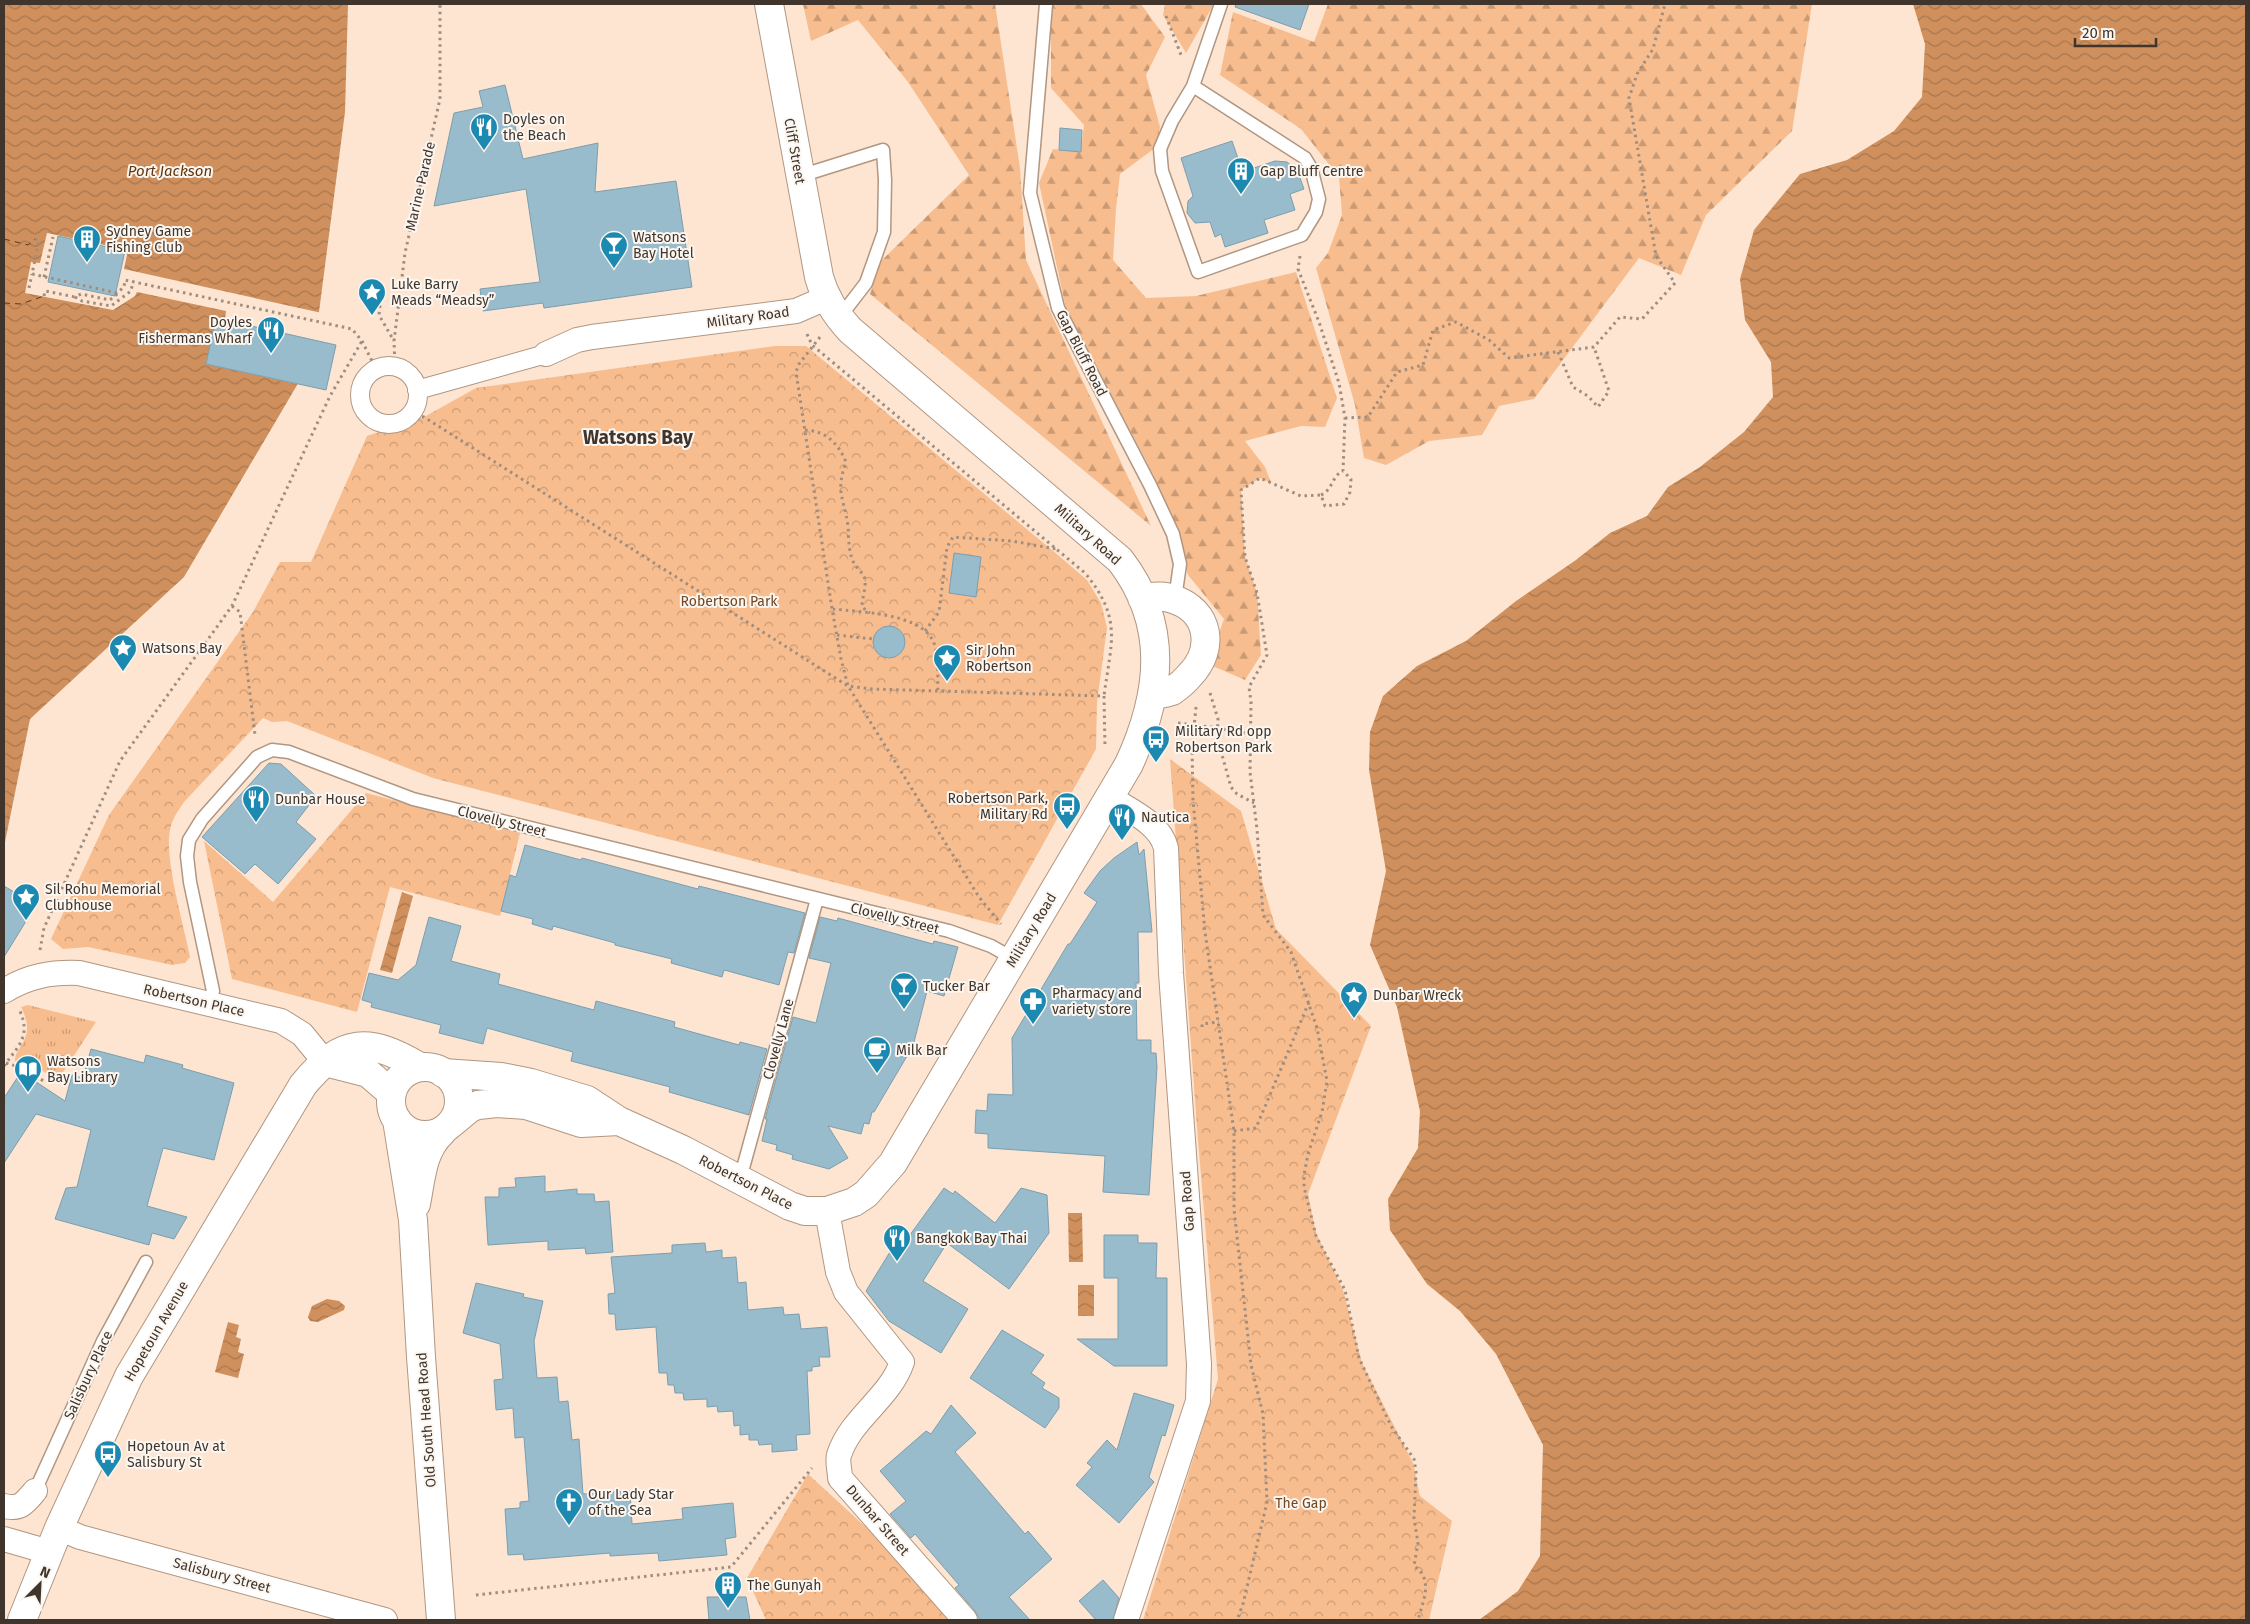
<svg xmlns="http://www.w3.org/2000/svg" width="2250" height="1624" viewBox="0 0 2250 1624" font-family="'Fira Sans',sans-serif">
  <defs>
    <pattern id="grass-tufts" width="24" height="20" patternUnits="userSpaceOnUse" patternTransform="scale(1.25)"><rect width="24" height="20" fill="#f8bd8e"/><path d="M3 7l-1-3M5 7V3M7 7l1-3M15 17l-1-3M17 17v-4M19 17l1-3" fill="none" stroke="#ca9a74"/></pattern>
    <pattern id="forest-firs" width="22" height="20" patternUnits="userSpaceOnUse" patternTransform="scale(1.25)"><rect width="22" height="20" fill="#f8bd8e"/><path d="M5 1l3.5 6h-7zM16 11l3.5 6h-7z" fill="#ca9a74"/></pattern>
    <pattern id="park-crowns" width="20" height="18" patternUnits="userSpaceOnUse" patternTransform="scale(1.25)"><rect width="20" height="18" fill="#f8bd8e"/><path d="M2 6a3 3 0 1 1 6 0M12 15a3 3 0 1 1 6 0" fill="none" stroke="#ca9a74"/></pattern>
    <pattern id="water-waves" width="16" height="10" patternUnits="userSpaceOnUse" patternTransform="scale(1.25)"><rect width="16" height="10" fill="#cf905d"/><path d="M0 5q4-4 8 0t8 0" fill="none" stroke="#a9764d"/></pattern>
  </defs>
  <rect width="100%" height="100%" fill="#fde5d2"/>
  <path fill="url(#grass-tufts)" d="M28,1005L96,1022L58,1080L39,1069L19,1065L15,1061C15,1054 18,1051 21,1046C30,1032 28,1021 21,1007Z"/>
  <path fill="url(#forest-firs)" d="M803,4H995L1020,168L1026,260L1151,526L870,294L879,263L969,175L908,82L858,20L811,41Z
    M1051,4H1141L1165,37L1146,75L1160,127L1155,148L1120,174L1116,209L1113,260L1146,298L1196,296L1296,272L1337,398L1325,427L1301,426L1245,441L1265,467L1271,483L1260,478L1241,490L1245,557L1257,593L1261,655L1245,680L1208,664L1224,619L1188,575L1154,476L1066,309L1039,183L1053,149L1081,152L1084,125L1051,88Z
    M1165,4H1214L1186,53L1163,15Z
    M1328,4H1812L1792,131L1706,215L1681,275L1639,258L1534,399L1499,406L1482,435L1429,441L1386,465L1364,458L1355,405L1316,268L1328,253L1342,215L1339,177L1301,129L1220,75L1233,12L1314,42Z"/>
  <path fill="url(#park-crowns)" d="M775,346H806L1058,555L1087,580L1101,603L1107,628L1097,702L1096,749L998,925L433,778L287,721L272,722L263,718L184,802C178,811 172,819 170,830C164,858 184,926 190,957L185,963L172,965L88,947L63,949L51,939L109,815L253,612L280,562H311L367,436L424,417L476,388Z
    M1170,759L1241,811L1276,929L1371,1026L1308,1194L1316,1233L1343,1290L1362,1363L1413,1463L1420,1496L1452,1521L1429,1620H1143L1218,1379L1197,1128Z
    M366,793L520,833L500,916L390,887L357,1012L232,979L204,841L273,902Z
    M808,1474L967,1620H766L747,1578Z"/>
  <path fill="url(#water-waves)" d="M4,4H348L345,112L313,358L184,577L30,719L4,847Z
    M1913,4H2246V1620H1479L1518,1591L1540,1556L1543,1445L1496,1354L1460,1311L1427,1284L1390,1230L1388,1199L1418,1148L1420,1111L1397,1007L1370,945L1386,871L1369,770L1370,732L1383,696L1417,666L1466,641L1516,601L1576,560L1610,533L1647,516L1668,487L1700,467L1744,432L1773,397L1771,362L1745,320L1740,279L1754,230L1800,174L1847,160L1894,131L1922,97L1925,44Z
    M402,892L413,896L392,973L380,970Z
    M1068,1213H1082L1083,1262H1069Z
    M1078,1285H1094V1316H1078Z
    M327,1299L339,1301L345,1306L344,1310L318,1322L310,1321L308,1317L312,1306Z
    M228,1322L239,1325L236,1337L241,1339L238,1352L244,1354L238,1378L215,1372Z"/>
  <path fill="#fde5d2" d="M47,233L128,250L124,269L322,313L316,359L301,385L206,364L216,319L225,320L226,311L137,292L135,296L113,310L25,293L31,262L40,263Z"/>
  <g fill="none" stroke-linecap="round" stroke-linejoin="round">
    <path stroke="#613710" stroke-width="1" stroke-dasharray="6 5" stroke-linecap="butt" d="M4,239L28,245L35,239
      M4,303L21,304L44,296"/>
  </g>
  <path fill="#98bccc" stroke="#7c9eaf" d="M1236,4H1309L1300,30L1235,7Z
    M505,85L523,159L598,143L595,192L676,181L692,287L544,308L543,303L483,311L480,289L540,282L526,189L434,206L454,113L483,107L479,91Z
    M1060,128L1082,130L1081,152L1059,150Z
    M1232,141L1240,164L1246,162L1248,170L1275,161L1287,162L1297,170L1304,189L1290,194L1295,210L1264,220L1268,233L1225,247L1221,234L1215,237L1210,222L1195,223L1187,213L1188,201L1193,196L1181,158Z
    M58,236L125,251L115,296L48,282Z
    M216,318L336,345L326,390L206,364Z
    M954,553L981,557L976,597L949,593Z
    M873 642a16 16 0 1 1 32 0a16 16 0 1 1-32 0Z
    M269,763L281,764L316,796L296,822L316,839L278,884L255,864L245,874L202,837Z
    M1137,842L1139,855L1144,849L1152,932H1138L1139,983H1136L1137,1040H1151V1053H1156L1157,1067L1149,1195L1103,1192L1105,1156L988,1148V1134L975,1133L976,1110L987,1111L988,1094L1013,1095L1012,1038L1068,944H1070L1097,902L1084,893L1100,871L1114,858Z
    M525,845L581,860L582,858L698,889L699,886L805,913L794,953L788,952L779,985L724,970L722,977L671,963L672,959L615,945V943L553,926L552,930L532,924L533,919L501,911L510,875L516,877Z
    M4,886L36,905L4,957Z
    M429,917L461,926L451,961L500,974L498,984L594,1010L596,1001L675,1022L674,1027L739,1045L740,1042L767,1049L749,1115L669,1092L670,1087L571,1061L573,1052L487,1028L483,1044L439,1033L441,1025L371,1007L372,1003L362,1000L369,973L398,980L416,965Z
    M820,917L837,921L838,918L933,944L934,941L958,947L944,996L927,991L913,1046L874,1112H872L869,1124L864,1123L861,1134L828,1126L848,1158L829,1169L792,1159L793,1155L776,1150L777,1145L762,1141L767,1119H765L793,1017L816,1023L831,963L809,958Z
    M91,1049L144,1063L146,1055L183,1065L182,1068L234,1083L214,1160L163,1148L147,1206L187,1217L174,1239L152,1233L149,1245L55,1219L66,1188L77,1187L91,1130L36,1114L4,1163V1098L21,1072L65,1101L72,1075L83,1078Z
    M545,1176V1192L577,1189V1194H594L595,1202L609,1201L613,1252L586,1254L585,1248L548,1250V1241L488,1245L485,1197H499V1188L516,1187L515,1178Z
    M944,1188L953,1194L955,1191L995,1223L1021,1188L1047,1195L1049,1233L1009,1289L947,1243L923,1281L968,1309L941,1353L889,1321L866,1291L893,1247L899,1250Z
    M1104,1235H1138V1243H1157L1156,1278H1167V1366H1114L1077,1339H1118V1278H1104Z
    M705,1243L706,1252L722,1250V1258L736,1257L738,1283L746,1282L748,1310L783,1307L784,1315L799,1314L801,1329L827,1327L830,1357H819L820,1366L812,1367V1371H807L810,1434L796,1435L797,1450L772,1452V1444L759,1445L758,1440H749V1434L740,1435V1425L734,1426L733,1411L718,1412L717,1406L707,1407V1399L684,1400L683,1393H675L674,1385H668L667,1373H659L656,1327L616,1330L615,1314H609L608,1294L615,1293L611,1257L672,1253V1245Z
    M476,1283L524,1294L523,1297L543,1301L534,1341L537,1378L557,1377L559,1402L568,1401L572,1440L579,1439L583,1494L630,1491L632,1524L683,1519L682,1508L733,1503L736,1537L725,1539L727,1555L659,1561L658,1553L610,1556V1553L524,1560L523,1554L508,1555L505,1509L520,1508V1502L529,1501L524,1437L515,1438L513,1408L496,1410L494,1380L503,1379L500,1344L463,1333Z
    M1002,1330L1044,1355L1031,1373L1045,1383L1042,1388L1059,1398V1408L1045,1428L970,1378Z
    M1134,1393L1174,1405L1165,1436L1162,1435L1149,1477L1154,1482L1119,1523L1076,1485L1092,1467L1087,1463L1107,1440L1117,1450Z
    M951,1405L976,1433L955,1452L1025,1534L1028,1531L1052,1559L1009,1597L1030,1620H980L975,1611L955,1588L959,1585L915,1534L911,1538L890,1514L906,1501L880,1471L926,1431L931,1434Z
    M1103,1580L1119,1598L1113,1620H1096L1079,1601Z
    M707,1597H746L750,1620H709Z"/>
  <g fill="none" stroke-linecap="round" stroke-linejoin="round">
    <g stroke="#b19680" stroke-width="15">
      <path id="service" d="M1046,4L1030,193L1058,308L1150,485L1173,534L1180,564L1175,599
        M1193,86L1305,158L1311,168L1319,199L1316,212L1302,235L1198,272L1162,171L1160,149L1172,121L1193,86L1221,4
        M800,176L883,150L885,180L884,232L866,283L839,318
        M210,1003L213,991L190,882L187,856L189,840L202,819L257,757L272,750L289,752L413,799L949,931L991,946L1014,959
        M740,1179L817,899
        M35,1491L103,1341L146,1262"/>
    </g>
    <g stroke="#b19680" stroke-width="20">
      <path id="pedestrian" d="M360 395a29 29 0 1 1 58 0a29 29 0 1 1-58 0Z
        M417,390L546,354"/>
    </g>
    <g stroke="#b19680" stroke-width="26">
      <path id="minor" d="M546,354L577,340L592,337L796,311L826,298
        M1109,797C1130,811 1160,823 1166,848L1171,973L1199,1364L1198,1401L1126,1620
        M4,991C28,976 51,972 79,973L281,1021L302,1034L325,1062
        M827,1211L838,1272L846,1292L902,1362C890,1398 851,1418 839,1455C837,1461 840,1471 840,1478L965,1620
        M4,1506C20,1510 25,1503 35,1491
        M59,1528L80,1537L385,1620
        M4,1539L49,1552"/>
    </g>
    <g stroke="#b19680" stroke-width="30">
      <path id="tertiary" d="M1142,598C1153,597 1163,595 1173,599C1210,611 1215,649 1190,675C1185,681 1178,687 1172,691C1167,693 1159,694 1153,695
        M325,1062L368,1073L390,1092
        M443,1073L501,1077L531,1083L587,1100L619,1121L683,1150L790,1206L805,1211H827L854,1202L866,1194L893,1163L1129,764C1161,694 1170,625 1120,560L850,330C835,314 825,298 819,277L769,4
        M452,1123L470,1108L478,1105L497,1103L526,1105L581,1123L619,1121
        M22,1620L59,1528L129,1376L303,1085C342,1037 370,1037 420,1067"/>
    </g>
    <g stroke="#b19680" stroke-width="30">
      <path id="secondary" d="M391 1101a34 34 0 1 1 68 0a34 34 0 1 1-68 0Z
        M397,1120L413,1220L421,1357L441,1620
        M416,1204C421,1179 422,1150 442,1132"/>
    </g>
    <path stroke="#9f8d7f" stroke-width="3" stroke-dasharray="2.5 4" stroke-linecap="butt" d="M1166,16L1181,55
      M35,239L39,240L32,274L117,293L124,287L125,280L352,329L362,341L376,369
      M1300,256L1298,269L1319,322L1339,383L1345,418L1343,471L1351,479L1350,492L1344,504L1325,506L1321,495L1301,496L1260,478L1241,490L1245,557L1257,593L1267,655L1249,687L1251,702L1250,772L1257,829L1263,915L1291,952L1317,1028L1327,1081L1322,1112L1308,1154L1304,1175V1187L1316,1236L1345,1290L1359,1358L1391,1426L1414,1459L1416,1472L1414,1518L1418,1543L1414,1566C1434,1579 1423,1601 1418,1620
      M44,277L53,237
      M382,286L379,315L394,341
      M29,288L32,274
      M117,294L110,300L81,294L75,297L82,301L111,306L131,291L133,282
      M44,296L45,291L75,297
      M807,334L812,345L1085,573C1123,619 1111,642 1104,696
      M820,337L799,364L796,372L832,609L841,659L848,686L979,897L1001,924
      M1558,352L1573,387L1588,396L1598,407L1609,391L1594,347
      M395,367L394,341L405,253L440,99V4
      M409,416L424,417L848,686L872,689L1104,696L1105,747
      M1345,418L1368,417L1397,372L1423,365L1433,330L1456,322L1489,340L1509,358L1594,347L1620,317L1642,319L1675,283L1656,256L1629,98L1637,74L1653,49L1665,4
      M805,430C826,431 838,443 846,462C835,493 844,497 848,526C849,539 848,549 853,561C855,568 864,572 865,580C866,589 862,598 862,607L870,613
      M1321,495C1333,490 1332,475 1343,471
      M232,606L240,612L255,735
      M833,609C859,612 920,613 933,641C940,656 937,675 938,691
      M925,631L939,612L947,547L953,537L1012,541L1056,549
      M837,635L873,639
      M1210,693L1218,719L1217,737L1231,787L1237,794L1254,803
      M1196,707L1192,747L1193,800L1205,932L1234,1131V1209L1251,1365L1263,1414L1267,1502L1243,1604L1237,1620
      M1178,723L1218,728L1250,734
      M40,950L44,928L120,761L232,606L330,396L362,341
      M1202,1027V1024L1219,1022
      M6,1063L26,1069L45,1082
      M4,1066C18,1046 31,1037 20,1011
      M1234,1131L1256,1128L1309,1002
      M476,1595L731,1567L812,1468"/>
    <use href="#service" stroke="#fff" stroke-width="12"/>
    <use href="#pedestrian" stroke="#fff" stroke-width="18"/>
    <use href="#minor" stroke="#fff" stroke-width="24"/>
    <use href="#tertiary" stroke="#fff" stroke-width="28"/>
    <use href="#secondary" stroke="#fff" stroke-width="28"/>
  </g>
  <defs>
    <g id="restaurant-pin" transform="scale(1.4375)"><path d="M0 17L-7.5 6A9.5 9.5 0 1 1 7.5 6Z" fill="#1c89b0" stroke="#fcf6f1"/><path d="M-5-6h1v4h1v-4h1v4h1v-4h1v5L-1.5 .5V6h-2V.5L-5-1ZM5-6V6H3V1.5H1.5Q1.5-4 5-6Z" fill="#fff"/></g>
    <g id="building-pin" transform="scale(1.4375)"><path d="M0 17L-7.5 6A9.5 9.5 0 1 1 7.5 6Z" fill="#1c89b0" stroke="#fcf6f1"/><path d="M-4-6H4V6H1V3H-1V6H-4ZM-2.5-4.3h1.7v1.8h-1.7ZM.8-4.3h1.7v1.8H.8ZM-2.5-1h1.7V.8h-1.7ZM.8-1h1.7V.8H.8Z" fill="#fff"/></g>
    <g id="bar-pin" transform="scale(1.4375)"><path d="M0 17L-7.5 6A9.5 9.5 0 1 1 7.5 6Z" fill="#1c89b0" stroke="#fcf6f1"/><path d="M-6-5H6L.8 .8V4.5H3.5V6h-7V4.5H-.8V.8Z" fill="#fff"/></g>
    <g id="sight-pin" transform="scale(1.4375)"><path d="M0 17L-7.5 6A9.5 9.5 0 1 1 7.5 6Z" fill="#1c89b0" stroke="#fcf6f1"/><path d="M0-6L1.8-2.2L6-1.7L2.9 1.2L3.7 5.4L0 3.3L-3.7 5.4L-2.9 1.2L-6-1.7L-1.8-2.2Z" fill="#fff"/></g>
    <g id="bus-pin" transform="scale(1.4375)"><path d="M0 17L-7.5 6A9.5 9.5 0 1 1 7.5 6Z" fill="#1c89b0" stroke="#fcf6f1"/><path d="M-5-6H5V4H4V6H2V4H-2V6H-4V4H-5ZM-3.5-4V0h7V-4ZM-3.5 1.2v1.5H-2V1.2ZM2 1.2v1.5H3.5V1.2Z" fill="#fff"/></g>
    <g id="pharmacy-pin" transform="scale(1.4375)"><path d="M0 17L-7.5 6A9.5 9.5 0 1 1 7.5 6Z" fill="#1c89b0" stroke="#fcf6f1"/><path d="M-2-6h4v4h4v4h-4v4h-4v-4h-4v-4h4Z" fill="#fff"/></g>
    <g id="cafe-pin" transform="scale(1.4375)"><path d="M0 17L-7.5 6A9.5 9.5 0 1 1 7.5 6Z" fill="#1c89b0" stroke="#fcf6f1"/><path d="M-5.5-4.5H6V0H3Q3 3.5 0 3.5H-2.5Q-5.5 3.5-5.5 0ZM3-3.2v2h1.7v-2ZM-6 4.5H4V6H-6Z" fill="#fff"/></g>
    <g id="library-pin" transform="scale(1.4375)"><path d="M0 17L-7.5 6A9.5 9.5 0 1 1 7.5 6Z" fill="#1c89b0" stroke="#fcf6f1"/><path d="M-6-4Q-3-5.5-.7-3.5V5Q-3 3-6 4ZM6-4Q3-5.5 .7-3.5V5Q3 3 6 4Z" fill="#fff"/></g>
    <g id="church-pin" transform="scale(1.4375)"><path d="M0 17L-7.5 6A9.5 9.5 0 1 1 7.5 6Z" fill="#1c89b0" stroke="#fcf6f1"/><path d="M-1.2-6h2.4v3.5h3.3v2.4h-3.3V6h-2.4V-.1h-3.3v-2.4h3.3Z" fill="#fff"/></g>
  </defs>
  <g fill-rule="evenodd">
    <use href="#restaurant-pin" x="484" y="127"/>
    <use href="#building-pin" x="1241" y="171"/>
    <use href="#building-pin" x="87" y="239"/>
    <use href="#bar-pin" x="614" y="245"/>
    <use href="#sight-pin" x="372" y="292"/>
    <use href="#restaurant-pin" x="271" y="330"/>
    <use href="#sight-pin" x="123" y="648"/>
    <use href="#sight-pin" x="947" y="658"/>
    <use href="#bus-pin" x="1156" y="739"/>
    <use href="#restaurant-pin" x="256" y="799"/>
    <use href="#bus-pin" x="1067" y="806"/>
    <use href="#restaurant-pin" x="1122" y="817"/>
    <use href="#sight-pin" x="26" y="897"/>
    <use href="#bar-pin" x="904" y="986"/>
    <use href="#sight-pin" x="1354" y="995"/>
    <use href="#pharmacy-pin" x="1033" y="1001"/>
    <use href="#cafe-pin" x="877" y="1050"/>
    <use href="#library-pin" x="28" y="1069"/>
    <use href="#restaurant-pin" x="897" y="1238"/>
    <use href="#bus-pin" x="108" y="1454"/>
    <use href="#church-pin" x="569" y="1502"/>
    <use href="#building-pin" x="728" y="1585"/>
  </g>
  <g text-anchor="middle" stroke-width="4" stroke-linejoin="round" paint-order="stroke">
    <g font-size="14" fill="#40352c" stroke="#fcf6f1" text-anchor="start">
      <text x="503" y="124">Doyles on<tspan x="503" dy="16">the Beach</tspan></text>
      <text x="1260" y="176">Gap Bluff Centre</text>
      <text x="106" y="236">Sydney Game<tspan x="106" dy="16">Fishing Club</tspan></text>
      <text x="633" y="242">Watsons<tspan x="633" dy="16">Bay Hotel</tspan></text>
      <text x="391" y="289">Luke Barry<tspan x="391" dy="16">Meads “Meadsy”</tspan></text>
      <text x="252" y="327" text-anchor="end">Doyles<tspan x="252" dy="16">Fishermans Wharf</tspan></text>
      <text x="142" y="653">Watsons Bay</text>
      <text x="966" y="655">Sir John<tspan x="966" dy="16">Robertson</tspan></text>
      <text x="1175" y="736">Military Rd opp<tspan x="1175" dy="16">Robertson Park</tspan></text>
      <text x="1048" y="803" text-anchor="end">Robertson Park,<tspan x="1048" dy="16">Military Rd</tspan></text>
      <text x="275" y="804">Dunbar House</text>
      <text x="1141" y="822">Nautica</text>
      <text x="45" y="894">Sil Rohu Memorial<tspan x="45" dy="16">Clubhouse</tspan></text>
      <text x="923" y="991">Tucker Bar</text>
      <text x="1052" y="998">Pharmacy and<tspan x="1052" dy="16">variety store</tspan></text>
      <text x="1373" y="1000">Dunbar Wreck</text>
      <text x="896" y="1055">Milk Bar</text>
      <text x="47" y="1066">Watsons<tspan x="47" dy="16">Bay Library</tspan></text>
      <text x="916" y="1243">Bangkok Bay Thai</text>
      <text x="127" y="1451">Hopetoun Av at<tspan x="127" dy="16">Salisbury St</tspan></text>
      <text x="588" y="1499">Our Lady Star<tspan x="588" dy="16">of the Sea</tspan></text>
      <text x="747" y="1590">The Gunyah</text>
    </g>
    <g font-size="14" fill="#40352c" stroke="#fcf6f1">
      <text transform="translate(795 151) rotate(80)" y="5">Cliff Street</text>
      <text transform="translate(420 186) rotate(-77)" y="5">Marine Parade</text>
      <text transform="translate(748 317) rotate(-8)" y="5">Military Road</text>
      <text transform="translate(1082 353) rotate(63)" y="5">Gap Bluff Road</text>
      <text transform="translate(1088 534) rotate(42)" y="5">Military Road</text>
      <text transform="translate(502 821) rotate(14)" y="5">Clovelly Street</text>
      <text transform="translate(895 918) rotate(14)" y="5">Clovelly Street</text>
      <text transform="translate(1031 930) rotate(-59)" y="5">Military Road</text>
      <text transform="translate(194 1000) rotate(13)" y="5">Robertson Place</text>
      <text transform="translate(778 1039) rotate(-75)" y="5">Clovelly Lane</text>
      <text transform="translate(746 1182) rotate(27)" y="5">Robertson Place</text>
      <text transform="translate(1187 1201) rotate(-94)" y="5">Gap Road</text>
      <text transform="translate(156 1331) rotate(-60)" y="5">Hopetoun Avenue</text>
      <text transform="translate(88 1375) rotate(-65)" y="5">Salisbury Place</text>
      <text transform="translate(426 1420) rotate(-94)" y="5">Old South Head Road</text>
      <text transform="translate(878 1520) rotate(49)" y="5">Dunbar Street</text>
      <text transform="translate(222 1575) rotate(15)" y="5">Salisbury Street</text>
    </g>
    <g font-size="14" fill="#724721" stroke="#fcf6f1">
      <text x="729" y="606">Robertson Park</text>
      <text x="1301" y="1508">The Gap</text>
    </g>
    <g font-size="15" font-style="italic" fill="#613710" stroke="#fcf6f1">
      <text x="170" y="176">Port Jackson</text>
    </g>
    <g font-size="19" font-weight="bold" fill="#40352c" stroke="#fcf6f1">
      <text x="638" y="444">Watsons Bay</text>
    </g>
  </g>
  <rect width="2250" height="1624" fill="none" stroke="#40352c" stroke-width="10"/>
  <g transform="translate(40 1584) rotate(24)" stroke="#fcf6f1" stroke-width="4" paint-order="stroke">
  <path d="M0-4L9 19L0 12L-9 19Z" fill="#40352c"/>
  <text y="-8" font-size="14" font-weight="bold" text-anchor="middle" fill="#40352c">N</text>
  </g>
  <path d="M2075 38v8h81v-8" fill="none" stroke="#40352c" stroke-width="2.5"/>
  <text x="2082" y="38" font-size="15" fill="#40352c" stroke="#fcf6f1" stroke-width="4" paint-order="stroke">20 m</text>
</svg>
